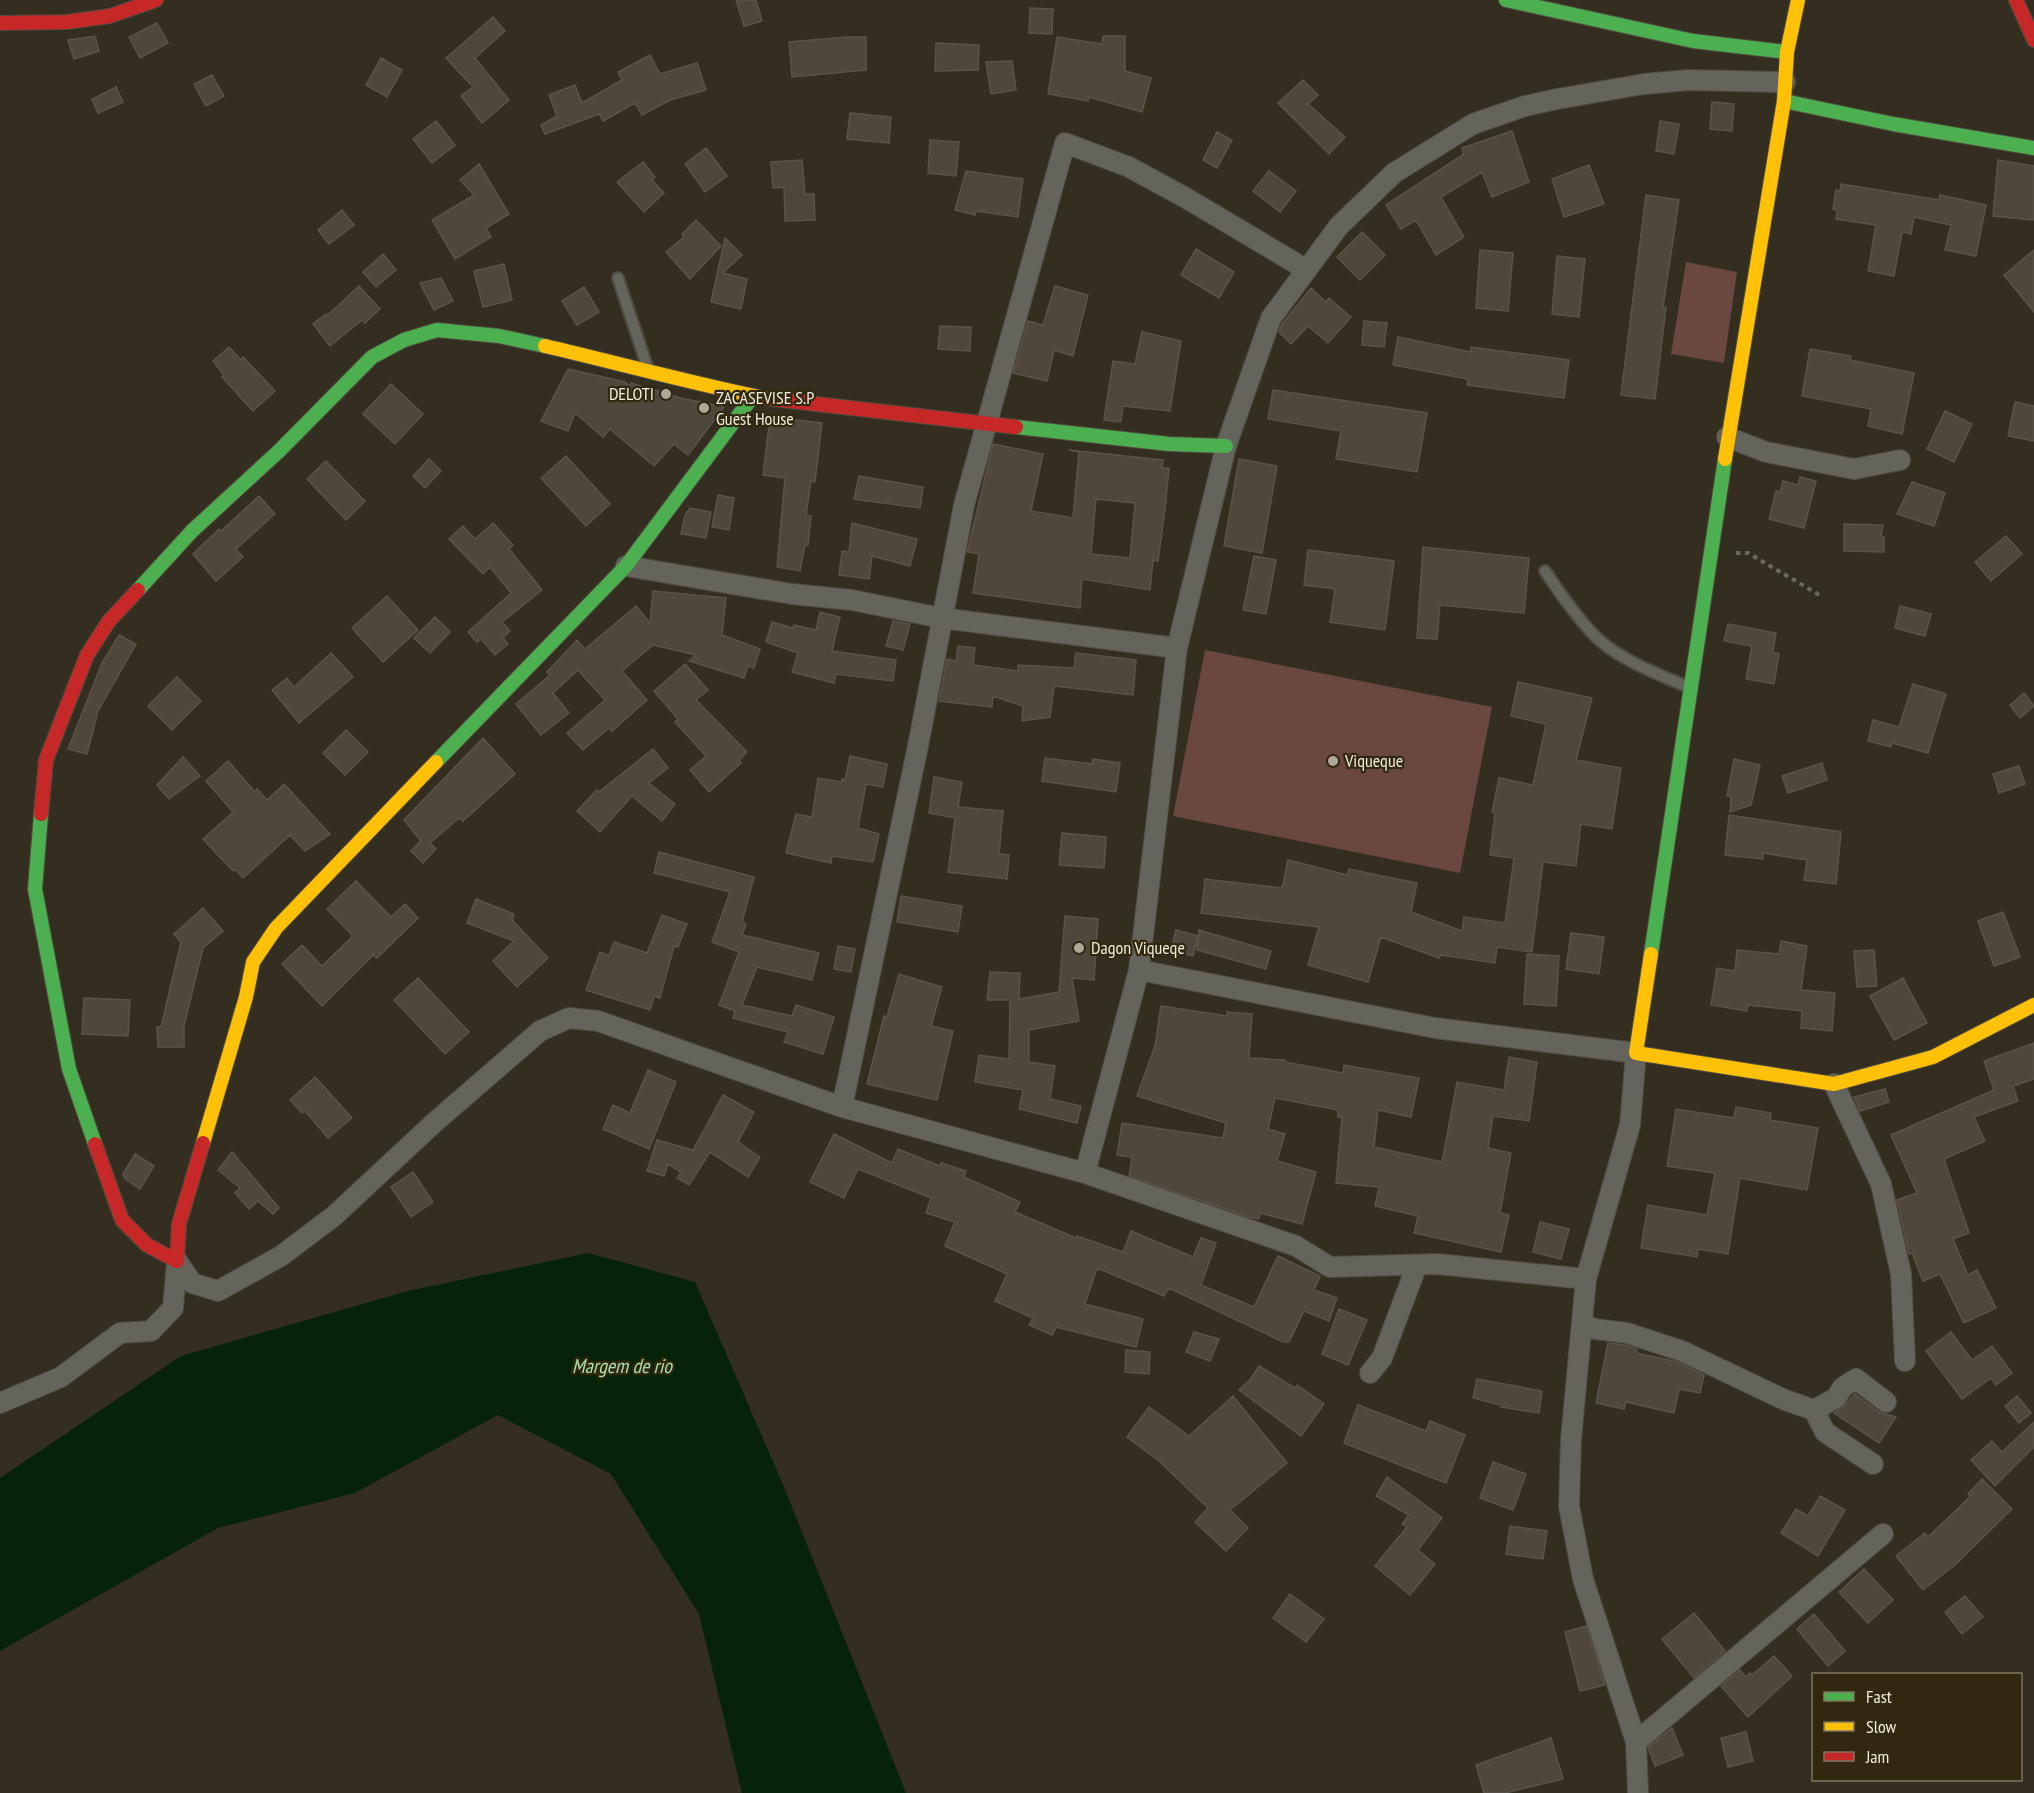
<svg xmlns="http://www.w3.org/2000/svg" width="2034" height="1793" viewBox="0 0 2034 1793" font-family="'PT Sans Narrow',sans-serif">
  <rect width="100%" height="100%" fill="#342e21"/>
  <path fill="#6a4740" d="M1686,262L1737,272L1724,363L1671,354Z
    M1205,650L1492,707L1460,873L1173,816Z"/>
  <path fill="#062209" d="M588,1253L695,1282L784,1487L906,1793H742L699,1614L611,1474L498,1415L355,1493L218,1528L0,1651V1478L181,1356L408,1291Z"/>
  <path fill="#4f473b" stroke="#5a534a" stroke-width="1.5" fill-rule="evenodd" d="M736,0H756L762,21L744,26Z
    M1030,8L1053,9L1052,34L1029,33Z
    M493,17L505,31L475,58L509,100L482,123L461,96L473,87L446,58Z
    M157,23L168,43L140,58L129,37Z
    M95,36L99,51L74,59L68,40Z
    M1103,36H1125V71L1151,78L1142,112L1089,97L1088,101L1048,94L1057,37L1102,44Z
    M847,37H866V70L792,77L789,42Z
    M936,43L979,45L978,70L935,71Z
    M650,55L660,74L697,63L706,90L670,100L642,115L635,103L603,121L599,114L545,134L541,125L557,116L549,95L575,85L582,103L622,80L618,72Z
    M381,58L402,70L387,97L366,85Z
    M1012,61L1016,90L991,94L986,62Z
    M212,75L224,96L206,106L194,84Z
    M1303,80L1318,95L1308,104L1345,137L1329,154L1278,103Z
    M116,87L123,102L98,113L92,99Z
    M1712,102L1734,104L1732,131L1710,129Z
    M850,113L891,117L889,143L847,139Z
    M436,121L455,145L432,163L413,139Z
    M1660,121L1679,124L1674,154L1656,151Z
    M1512,131L1529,182L1492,197L1482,172L1441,197L1464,237L1436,255L1416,220L1401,229L1386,205L1464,154L1462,148Z
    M1217,132L1232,140L1217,168L1203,160Z
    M930,140L959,142L956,176L928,173Z
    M706,148L727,176L705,192L685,164Z
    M802,160L805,194H814L815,220L785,221L784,187L773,188L771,162Z
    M1998,160L2034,166V220L1993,216Z
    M643,162L655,177L652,180L664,193L644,212L617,182Z
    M479,164L509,214L486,228L491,237L455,259L432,220L474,195L460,180Z
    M1589,165L1604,204L1564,217L1552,179Z
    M966,171L1023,179L1018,217L976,211L975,215L955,210Z
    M1269,171L1296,191L1280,212L1253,191Z
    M1841,184L1939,200L1940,195L1986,205L1976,256L1945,250L1951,225L1914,217L1911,234L1902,232L1894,276L1868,271L1876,225L1836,219L1837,210L1833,209L1836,190L1840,191Z
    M1646,195L1679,200L1663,307H1666L1655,399L1621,395Z
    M342,210L354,225L329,244L318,230Z
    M696,220L721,246L690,279L666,252L684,237L682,234Z
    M1362,232L1385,255L1360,280L1337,257Z
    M725,238L742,255L723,273L747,279L741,309L711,302Z
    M1196,249L1234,272L1219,298L1181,275Z
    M1480,250L1513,253L1508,311L1476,308Z
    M2034,250V312L2004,275Z
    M383,254L396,270L376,287L363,272Z
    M1557,256L1585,259L1579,317L1552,314Z
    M504,264L512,300L483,307L474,271Z
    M441,278L453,301L434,310L420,283Z
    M359,286L380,309L365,323L362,320L330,346L313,324L326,314L327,316Z
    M1055,286L1088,295L1073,356L1054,350L1047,381L1013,373L1028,321L1043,325Z
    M584,287L599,312L577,325L562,301Z
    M1311,288L1326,302L1329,298L1351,317L1328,343L1308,326L1291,344L1279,332L1282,324Z
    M1364,321L1387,323L1384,347L1362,345Z
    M940,326L971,327L970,351L938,349Z
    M1142,332L1181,341L1170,411L1123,406L1121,422L1104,420L1113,361L1135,364Z
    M1398,337L1471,352V347L1569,360L1564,398L1467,385L1468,379L1393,365Z
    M229,347L241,360L243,357L275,391L253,411L222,377L224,375L213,361Z
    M1810,349L1851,356L1850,360L1914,373L1902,434L1868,426L1871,409L1802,396Z
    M568,369L625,382L630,386L631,383L681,398L724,407L688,455L674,444L654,466L610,429L603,437L575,413L568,431L541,421Z
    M391,384L423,414L395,444L363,414Z
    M1273,390L1427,413L1417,472L1336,459L1341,431L1268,419Z
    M2015,402L2034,406V441L2008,436Z
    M1945,411L1972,424L1954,462L1927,449Z
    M770,417L822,423L815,482L811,481L806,515L811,516L808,545H805L800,571L777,567L785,478L763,475Z
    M993,444L1043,454L1031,511L1073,518L1079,452L1069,450L1163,460L1162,468H1169L1165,509L1158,561L1153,560L1150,590L1082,579L1080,608L973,593L979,554L967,552ZM1096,499L1135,503L1130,558L1091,554Z
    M566,456L610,504L586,526L541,478Z
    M429,459L441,471L425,488L413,476Z
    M1239,459L1277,466L1262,553L1224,546Z
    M326,461L365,501L346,520L307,479Z
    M859,476L923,487L920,508L854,499Z
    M1800,477L1816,481L1804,528L1769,519L1776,491L1780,492L1783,481L1798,485Z
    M1912,482L1945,493L1934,526L1897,514Z
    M718,495L734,498L729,530L712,527Z
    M259,496L275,514L236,549L243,557L216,581L193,554L219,529L221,531Z
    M690,508L711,512L706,538L681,534L685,515Z
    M493,523L513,545L509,549L542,590L502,622L510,631L503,638L508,644L495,655L481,639L477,642L468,632L511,593L490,567L483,574L449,539L463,526L475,539Z
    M852,523L917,539L910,566L872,556L869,579L839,575L842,551L849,552Z
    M1844,524L1883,525L1881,536L1884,537V552L1844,551Z
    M2006,536L2022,554L1991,581L1975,562Z
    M1423,547L1529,558L1524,613L1440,605L1437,639L1417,638Z
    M1308,550L1394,561L1385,630L1330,622L1335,589L1304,585Z
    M1254,556L1276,560L1266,614L1243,610Z
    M653,591L726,598L722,635L760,649L754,668L748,666L744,678L689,661L696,655L653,645L622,671L647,700L612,731L609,728L583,750L567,733L605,700L578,670L553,693L569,713L541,735L516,704L550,675L547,672L577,640L585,649L636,606L650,623Z
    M387,596L418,630L383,662L352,628Z
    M1900,606L1931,614L1925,636L1895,628Z
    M820,612L840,617L832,651L896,660L893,681L836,674L834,683L792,672L798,653L766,642L772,622L793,628L794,625L816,630Z
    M435,617L450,632L430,653L414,638Z
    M893,621L910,624L903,650L886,646Z
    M1728,624L1776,633L1773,652L1779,654L1774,684L1746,679L1752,646L1724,641Z
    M119,635L136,644L98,711L87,754L68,749L102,663Z
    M958,646L975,648L973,665L1018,671V665L1074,668L1076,653L1136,660L1133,695L1054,686L1050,717L1022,721L1023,706L993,696L992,707L939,701L947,659L956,661Z
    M331,653L353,677L299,723L272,690L287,678L294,687Z
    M685,664L708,690L696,700L747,752L739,760L741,763L709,792L690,770L706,756L675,722L678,719L654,691Z
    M177,677L201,701L172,730L148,706Z
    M1518,682L1592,698L1576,760L1621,768L1612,829L1581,824L1576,866L1543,862L1532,952L1497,947L1495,963L1441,955L1439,958L1381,937L1368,982L1308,965L1319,927L1201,913L1205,879L1282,888L1288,860L1347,875L1349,869L1417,883L1411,912L1462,931L1464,917L1505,923L1514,858L1490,855L1495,813L1492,812L1499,778L1533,785L1546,724L1511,716Z
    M1913,684L1946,694L1928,753L1892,743L1891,747L1868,741L1873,720L1899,727Z
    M2024,693L2034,706L2020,718L2010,705Z
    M346,730L368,752L345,775L323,753Z
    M483,738L515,774L463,821L459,818L430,843L436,849L423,863L411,851L421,841L404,820Z
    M653,749L668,768L649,783L675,804L662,821L632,796L600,832L577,811L597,790L599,792Z
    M850,756L887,764L883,787L866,784L858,828L879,834L873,862L832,856L831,863L786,853L796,814L812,817L818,778L842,782V779L845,780Z
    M183,757L200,776L169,799L157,785Z
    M1045,758L1092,764L1093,759L1120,763L1116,792L1042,781Z
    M1734,759L1760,765L1751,805L1730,812L1731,797L1727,796Z
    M228,761L255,792L257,789L267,800L284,784L330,834L305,851L290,835L243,878L235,869L233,871L203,839L233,812L206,781Z
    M1822,763L1827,780L1788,793L1782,776Z
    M2019,766L2025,784L1999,793L1993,774Z
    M934,777L962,782L958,807L1003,811L999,854L1009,855L1007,879L948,872L955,818L929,813Z
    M1729,815L1841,832L1836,884L1804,880L1807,860L1763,853V859L1725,855Z
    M1062,833L1106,837L1104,868L1059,865Z
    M659,852L754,877L742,922L746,924L742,935L819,953L812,980L757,967L742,1005L792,1016L796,1005L834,1017L823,1054L784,1042L788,1032L733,1018L735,1011L719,1005L739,952L712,942L730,892L654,873Z
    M356,881L391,917L405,904L418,918L377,958L373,955L322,1006L282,964L302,945L322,966L353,936L327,909Z
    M901,896L962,906L958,932L897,922Z
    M476,899L514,914L512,920L548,958L517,987L493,961L514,941L467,923Z
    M203,908L223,931L203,948L184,1026V1047H158L157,1027H161L181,942L174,934Z
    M2003,912L2020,957L1994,966L1978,921Z
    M662,915L687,924L678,947L674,946L660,998L654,996L650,1010L586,990L600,952L609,956L614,942L647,953Z
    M1065,916L1098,919L1094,980L1072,978L1079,1021L1029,1030V1062L1055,1066L1050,1099L1081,1106L1077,1123L1019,1109L1023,1090L975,1082L979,1055L1009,1059L1010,1000H987L990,972L1020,973L1019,999L1059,992Z
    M1176,930L1198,936L1193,956L1171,950Z
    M1199,930L1271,951L1266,969L1197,950Z
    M1571,933L1604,937L1599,974L1566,969Z
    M1781,941L1807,946L1801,990L1835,993L1832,1031L1801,1028L1802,1011L1748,1005L1747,1011L1711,1005L1717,968L1735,971L1737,950L1779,954Z
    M838,946L855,949L851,972L834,969Z
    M1874,950L1877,986L1857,987L1854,951Z
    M1527,954L1559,956L1556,1006L1524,1004Z
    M899,974L942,987L931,1026L953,1031L937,1100L867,1084L884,1016L887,1017Z
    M418,978L469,1032L445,1054L394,1000Z
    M1903,978L1927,1023L1894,1040L1870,996Z
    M84,998L130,1000L128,1036L82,1034Z
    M1161,1006L1227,1016V1012L1252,1014L1249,1058L1285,1060V1062L1343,1073L1344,1065L1419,1078L1411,1117L1378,1110L1374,1147L1442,1162L1457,1082L1504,1090L1509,1057L1537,1062L1529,1121L1493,1116L1488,1148L1511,1153L1500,1213L1509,1215L1501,1252L1414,1233L1418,1216L1375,1206L1379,1187L1336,1183L1342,1117H1338V1110L1275,1098L1268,1129L1285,1134L1277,1161L1316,1172L1302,1224L1260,1213L1259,1219L1248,1217L1129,1176L1132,1157L1117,1155L1122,1123L1223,1138L1226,1123L1137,1096L1155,1046Z
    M2034,1043V1079L2013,1086L2018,1101L1974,1117L1985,1141L1944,1159L1969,1233L1953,1239L1968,1275L1977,1270L1996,1308L1964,1323L1940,1274L1923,1281L1912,1253L1909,1254L1897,1200L1917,1193L1891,1135L1994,1090L1984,1061Z
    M648,1070L676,1082L649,1149L603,1129L613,1105L630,1113Z
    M315,1077L352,1118L328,1138L305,1111L302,1113L290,1100Z
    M1885,1089L1889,1102L1860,1111L1854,1097Z
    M723,1095L754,1112L738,1142L760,1157L748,1177L710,1152L689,1185L677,1178L681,1172L668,1164L664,1176L647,1171L657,1140L693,1150Z
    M1736,1107L1771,1113L1770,1120L1818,1128L1807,1190L1740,1178L1728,1254L1698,1249L1697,1257L1641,1248L1648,1205L1707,1215L1715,1173L1667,1166L1676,1109L1734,1118Z
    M834,1134L892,1163L898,1149L940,1166L941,1163L966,1171L964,1177L1020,1202L1015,1212L1076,1238L1077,1236L1123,1252L1131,1231L1193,1257L1201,1238L1216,1243L1201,1285L1254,1307L1278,1256L1320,1276L1314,1290L1337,1298L1329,1321L1304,1311L1289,1342H1283L1169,1288L1164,1296L1097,1268L1085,1304L1143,1319L1136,1347L1056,1327L1052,1335L1029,1325L1033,1318L995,1301L1007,1274L945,1246L955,1222L926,1213L931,1198L858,1169L844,1198L810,1182Z
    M232,1152L279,1208L273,1214L258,1201L249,1209L235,1193L240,1188L218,1170Z
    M135,1154L154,1166L140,1189L125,1179L123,1174Z
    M413,1172L433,1202L411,1217L391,1187Z
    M1540,1222L1569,1229L1561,1259L1533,1252Z
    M1339,1309L1367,1320L1348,1365L1322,1354Z
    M1194,1332L1219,1339L1210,1361L1186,1352Z
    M1951,1332L1972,1360L1992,1346L2012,1373L1996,1385L1991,1378L1962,1399L1926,1351Z
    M1608,1343L1624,1345L1637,1349L1636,1353L1678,1362L1704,1375L1700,1393L1679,1389L1674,1413L1626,1402L1624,1409L1596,1403Z
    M1126,1350L1150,1352L1149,1374L1125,1372Z
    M1259,1366L1295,1388L1297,1385L1324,1404L1301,1436L1239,1390L1249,1381Z
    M1477,1379L1542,1391L1539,1413L1501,1407V1405L1473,1398Z
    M1855,1394L1879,1412L1896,1417L1879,1443L1834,1413L1842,1408Z
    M1233,1396L1287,1463L1230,1510L1248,1528L1226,1551L1195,1522L1208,1508L1159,1461L1127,1437L1149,1407L1189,1436Z
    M2017,1396L2031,1413L2019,1423L2005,1406Z
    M1358,1405L1426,1431L1430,1421L1465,1435L1446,1483L1344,1443Z
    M2034,1422V1447L1995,1486L1971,1460L1992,1441L2002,1452Z
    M1493,1462L1526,1474L1513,1510L1480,1498Z
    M1387,1477L1442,1518L1418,1550L1435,1564L1410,1595L1375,1566L1407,1527L1402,1524L1409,1515L1376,1496Z
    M1982,1479L2012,1509L1956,1564L1923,1590L1896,1556L1925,1533L1928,1537L1971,1496L1968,1494Z
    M1820,1496L1845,1510L1818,1556L1781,1533L1796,1509L1808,1516Z
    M1510,1526L1547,1531L1543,1559L1506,1554Z
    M1864,1569L1893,1600L1868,1623L1839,1592Z
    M1290,1594L1324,1619L1306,1642L1273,1618Z
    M1965,1596L1983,1617L1962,1634L1945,1612Z
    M1694,1613L1725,1651L1694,1678L1662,1639Z
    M1814,1614L1845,1651L1828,1666L1797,1629Z
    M1586,1626L1605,1685L1580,1691L1565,1632Z
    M1774,1656L1792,1676L1748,1717L1721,1686L1740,1670L1746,1677L1750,1673L1752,1675Z
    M1672,1728L1683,1755L1655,1766L1648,1747Z
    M1746,1732L1753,1761L1728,1767L1721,1738Z
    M1551,1738L1563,1779L1505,1793H1484L1476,1765Z"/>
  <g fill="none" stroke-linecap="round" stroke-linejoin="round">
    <g stroke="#504b40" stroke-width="14">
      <path id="lane" d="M618,278L647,366
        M1545,571C1561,595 1577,618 1597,638C1622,661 1658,674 1688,687"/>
    </g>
    <g stroke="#504b40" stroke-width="22">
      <path id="street" d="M1727,437L1766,452L1854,469L1900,460
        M626,566L792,594L852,600L941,618L1177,648
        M1139,970L1435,1028L1636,1053L1630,1125L1586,1279L1571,1439L1569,1506L1583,1579L1636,1742L1638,1793
        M1834,1084L1881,1184L1901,1274L1905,1361
        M842,1107L918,746L964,505L1065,143L1129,167L1186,198L1307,270
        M1085,1173L1139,970L1177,648L1226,446L1271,318L1339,226L1394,173L1473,124L1525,106L1557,99L1644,84L1688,80L1785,82
        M1582,1324L1595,1329L1627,1333L1682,1351L1785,1400L1814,1410L1836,1398L1843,1387L1856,1379L1886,1402
        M1370,1373L1382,1358L1417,1265
        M0,1403L61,1377L120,1333L151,1331L173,1308L177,1261L192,1283L218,1291L281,1256L334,1216L435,1122L540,1031L569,1018L598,1021L842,1107L1085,1173L1296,1246L1330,1267L1437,1264L1586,1279
        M1814,1410L1825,1432L1873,1464
        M1636,1742L1883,1534"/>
    </g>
    <g stroke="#504b40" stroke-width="16">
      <path id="fast" d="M1506,0L1693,41L1787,52
        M1784,101L1893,124L2034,148
        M1016,427L1169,444L1226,446
        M138,590L192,531L279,451L372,357L404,340L437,330L499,336L545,346
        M436,762L626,566L753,396
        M41,814L35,889L69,1069L95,1144
        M1651,954L1725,459"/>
    </g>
    <g stroke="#504b40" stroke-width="16">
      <path id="slow" d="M545,346C618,363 690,383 764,398
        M1725,459L1784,101L1787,52L1798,0
        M1651,954L1636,1053L1834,1084L1933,1057L2034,1005
        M203,1143L246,997L253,962L276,928L436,762"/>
    </g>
    <g stroke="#504b40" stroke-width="16">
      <path id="jam" d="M2016,0L2034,40
        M0,23L67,22L110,16L156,0
        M764,398L1016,427
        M41,814L46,760L87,655L109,621L138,590
        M95,1144L122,1220L147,1245L177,1261L179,1224L203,1143"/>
    </g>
    <path stroke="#6b6a61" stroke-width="4" stroke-dasharray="4.5 4.5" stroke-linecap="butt" d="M1736,553H1748L1823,597"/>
    <use href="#lane" stroke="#64645c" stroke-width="10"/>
    <use href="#street" stroke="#64645c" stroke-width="20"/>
    <use href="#fast" stroke="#4caf50" stroke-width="14"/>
    <use href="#slow" stroke="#ffc107" stroke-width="14"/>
    <use href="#jam" stroke="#c62828" stroke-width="14"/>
  </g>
  <g fill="#aea89a" stroke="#31280f" stroke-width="2">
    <circle cx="666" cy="394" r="6"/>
    <circle cx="704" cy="408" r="6"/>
    <circle cx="1333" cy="761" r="6"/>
    <circle cx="1079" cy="948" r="6"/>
  </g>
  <g text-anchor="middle" stroke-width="4.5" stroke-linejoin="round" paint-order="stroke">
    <g font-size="18" fill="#efeadb" stroke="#31280f" text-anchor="start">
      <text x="654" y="400" text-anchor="end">DELOTI</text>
      <text x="716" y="404">ZACASEVISE S.P<tspan x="716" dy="21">Guest House</tspan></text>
      <text x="1345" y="767">Viqueque</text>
      <text x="1091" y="954">Dagon Viqueqe</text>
    </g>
    <g font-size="20" font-style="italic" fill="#a5dfab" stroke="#31280f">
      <text x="622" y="1373">Margem de rio</text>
    </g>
  </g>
  <rect x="1812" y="1673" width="210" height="108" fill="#31280f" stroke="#7d7661" stroke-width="1.5"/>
  <rect x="1824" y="1692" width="30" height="9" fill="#4caf50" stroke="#7d7661" stroke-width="1.5"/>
  <text x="1866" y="1703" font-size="18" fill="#efeadb">Fast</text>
  <rect x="1824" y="1722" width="30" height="9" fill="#ffc107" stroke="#7d7661" stroke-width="1.5"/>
  <text x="1866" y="1733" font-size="18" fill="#efeadb">Slow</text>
  <rect x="1824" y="1752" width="30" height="9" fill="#c62828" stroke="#7d7661" stroke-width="1.5"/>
  <text x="1866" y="1763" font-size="18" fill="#efeadb">Jam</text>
</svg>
